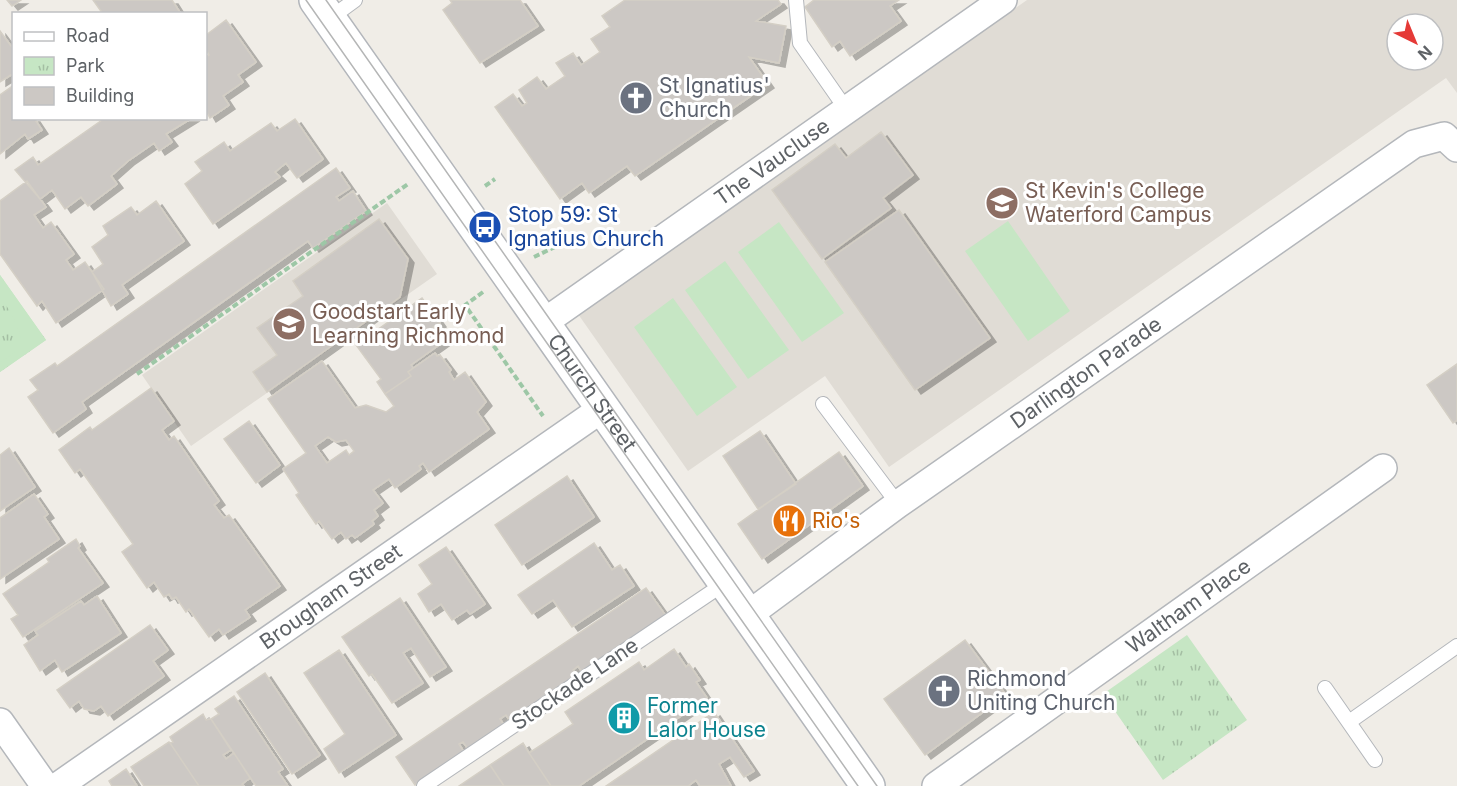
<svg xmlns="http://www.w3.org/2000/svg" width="1457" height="786" viewBox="0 0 1457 786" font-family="Inter,sans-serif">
  <defs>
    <pattern id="park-tufts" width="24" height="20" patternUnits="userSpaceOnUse" patternTransform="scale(1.5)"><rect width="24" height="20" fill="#c6e6c4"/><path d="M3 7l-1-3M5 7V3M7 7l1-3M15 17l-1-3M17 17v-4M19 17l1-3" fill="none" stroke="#a4bea3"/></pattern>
    <filter id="shadow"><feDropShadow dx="6" dy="4" stdDeviation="0" flood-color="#0004"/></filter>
  </defs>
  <rect width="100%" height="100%" fill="#f0ede7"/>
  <path fill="#e0dcd5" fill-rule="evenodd" d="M1027,0H1457V93L1446,78L889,467L825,376L688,471L578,314ZM1397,24H1433V60H1397Z
    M387,203L437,274L191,446L142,375Z"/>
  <path fill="url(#park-tufts)" d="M0,275L46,340L0,372Z
    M1187,635L1247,720L1163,780L1103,694Z"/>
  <path fill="#c6e6c4" d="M1008,221L1070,311L1028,341L965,251Z
    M779,222L844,313L802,342L738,252Z
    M725,261L789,350L748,379L685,290Z
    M0,275L46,340L0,372V362L14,353L21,336L11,312L0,298Z
    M673,298L737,387L697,416L634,327Z"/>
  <path fill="#ccc8c4" stroke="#d4cfc5" stroke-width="1.5" fill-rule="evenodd" filter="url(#shadow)" d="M7,0H21L12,6Z
    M93,0H172L181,14H103Z
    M450,0H520L538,26L480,63L443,10L452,3Z
    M625,0H778L781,4L756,21L786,26L779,63L749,57L768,84L635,176L627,166L589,193L582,183L560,199L495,107L513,94L522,106L527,103L519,90L537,77L546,89L565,76L556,63L573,53L581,65L600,52L591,39L610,27L602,16Z
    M814,0H899L890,6L901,21L850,56L840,41L832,47L805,7Z
    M226,20L256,62L238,75L243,82L223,96L229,105L210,118L206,111V57L209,55L206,49V35Z
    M0,31L14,50V73L0,82Z
    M14,85V118H34L42,130L28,139L25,134L0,154V95Z
    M105,118H192L166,134L172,142L159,151L154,143L128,161L111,176L117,184L88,206L81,197L65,209L52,190L40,199L15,170L33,157L38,165Z
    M295,119L323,159L297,178L286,163L275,172L280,177L213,224L185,184L202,171L195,162L224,142L230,151L271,123L277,131Z
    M881,132L913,175L883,198L891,208L822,259L772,190L835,144L846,158Z
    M336,168L350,188L336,197L339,201L353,191L366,211L313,248L308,241L82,402L86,409L53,433L28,397L38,390L30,380L55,363L57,366Z
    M27,181L46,207L34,215L43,228L51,222L74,254L66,260L73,270L85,262L104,289L56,323L42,301L37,306L0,254V201Z
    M156,201L184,241L122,285L128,294L111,306L92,272L103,264L92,247L108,235L103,226L131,207L137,215Z
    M899,210L990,338L915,390L825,262Z
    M379,219L408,259L400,297L267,392L253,372L277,355L257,328L303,296L293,281Z
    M422,298L440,323L433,327L443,342L411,365L413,368L408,372L411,376L385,394L377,382L381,379L356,345Z
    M435,353L437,356L440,355L451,370L449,372L454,380L465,372L486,402L477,412L489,429L429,472L423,463L419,466L421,469L395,488L389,479L373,490L383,503L374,510L378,516L372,521L374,524L355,538L352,535L346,539L341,532L332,539L319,521L316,524L296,495L299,493L283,469L306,453L268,399L322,361L355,408L366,405L386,412L394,406L385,394L411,376L408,372ZM328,437L336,442L346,440L354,451L349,455L346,450L327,463L315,446Z
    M1457,364V420L1453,423L1427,385Z
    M151,388L174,421L162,430L169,440L174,436L219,501L214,505L224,518L229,515L280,586L245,610L250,617L223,635L219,629L209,637L189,609L186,612L176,597L172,599L169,594L164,597L154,582L147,588L122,552L133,544L80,469L75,473L59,450L90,427L92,430Z
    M249,421L280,465L256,483L224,439Z
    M760,431L796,484L758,509L723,456Z
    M9,448L35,487L0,511V455Z
    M839,452L863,486L762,559L738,524Z
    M567,476L594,517L522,565L495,525Z
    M34,494L48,514L44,517L59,539L0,579V518Z
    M76,539L80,546L78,548L103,583L23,637L11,619L18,615L3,594L49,562L47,559Z
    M594,543L612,570L620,565L634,586L572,627L553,600L532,614L518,595Z
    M446,547L485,604L470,614L467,610L452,620L441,604L429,612L418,594L432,584L419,565Z
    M646,588L666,616L582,672L578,666L573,670L577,675L510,721L506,715L500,719L504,725L468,749L463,742L459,744L464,752L415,785L396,757Z
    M97,596L121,633L62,672L55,660L40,671L24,645L38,635L35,631L81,601L84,605Z
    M400,598L446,667L430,677L411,648L403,653L423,683L392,703L372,674L369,676L342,637Z
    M150,625L168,650L153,661L164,676L108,716L101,706L94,711L84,709L79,701L70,708L57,690Z
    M965,640L1006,695L925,755L884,699Z
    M674,649L686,667L689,664L700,680L696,682L707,698L579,786H551L529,753L573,724L565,712L639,662L644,670Z
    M339,650L396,735L339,773L324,749L345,734L304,673Z
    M265,673L320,755L292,774L237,692Z
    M234,696L283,769L278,772L288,786H256L211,719L219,714L215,709Z
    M714,712L754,771L744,777L730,757L719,764L731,786H700L696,780L688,786H606Z
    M203,714L206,720L211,719L231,750L223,755L226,759L234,753L250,778L242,784L244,786H199L170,743L173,742L170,737Z
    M169,742L170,743L199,786H144L131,767Z
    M523,743L529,753L551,786H504L490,765Z
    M490,765L504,786H459Z
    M126,769L137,786H112L109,781Z"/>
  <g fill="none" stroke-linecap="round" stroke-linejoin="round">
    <g stroke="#b4b7bb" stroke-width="16">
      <path id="lane" d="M796,0L800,43L846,109
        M329,19L355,0
        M823,404L898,504
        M1325,688L1375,760
        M1349,722L1457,646
        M424,786L725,583"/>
    </g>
    <g stroke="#b4b7bb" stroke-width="30">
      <g id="street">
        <path id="s1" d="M543,323L1003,0"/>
        <path id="s2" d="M748,615L898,504L1414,144L1444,136L1457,148"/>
        <path d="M0,722L45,786"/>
        <path id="s3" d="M58,786L603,408"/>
        <path id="s4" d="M936,786L1383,468"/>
      </g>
    </g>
    <g stroke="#b3b6bb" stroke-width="36">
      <g id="secondary">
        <path id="s5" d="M316,0L868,786"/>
      </g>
    </g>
    <path stroke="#9dc7a6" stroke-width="4" stroke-dasharray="6 3" stroke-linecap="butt" d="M485,186L495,179
      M534,257L555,247
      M483,292L465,305L543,416
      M137,374L408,184"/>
    <use href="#lane" stroke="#fff" stroke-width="14"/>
    <use href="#street" stroke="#fff" stroke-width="27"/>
    <use href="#secondary" stroke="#fff" stroke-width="33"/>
    <path stroke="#b5b6b6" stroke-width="1.5" d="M306,0L858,786
      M326,0L877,786"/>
  </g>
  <defs>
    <g id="church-disc" transform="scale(1.725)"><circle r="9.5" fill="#6b7280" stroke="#fff"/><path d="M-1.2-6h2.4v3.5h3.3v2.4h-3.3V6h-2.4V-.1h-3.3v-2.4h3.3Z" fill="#fff"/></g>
    <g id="school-disc" transform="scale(1.725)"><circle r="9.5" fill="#8d6e63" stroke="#fff"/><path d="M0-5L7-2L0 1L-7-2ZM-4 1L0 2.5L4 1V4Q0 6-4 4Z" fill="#fff"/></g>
    <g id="bus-disc" transform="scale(1.725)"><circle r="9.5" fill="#1a4fb4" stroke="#fff"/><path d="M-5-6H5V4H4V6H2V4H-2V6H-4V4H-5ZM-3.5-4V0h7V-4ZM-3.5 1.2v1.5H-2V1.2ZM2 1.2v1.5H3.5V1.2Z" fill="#fff"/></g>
    <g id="restaurant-disc" transform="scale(1.725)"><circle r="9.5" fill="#e8710a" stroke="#fff"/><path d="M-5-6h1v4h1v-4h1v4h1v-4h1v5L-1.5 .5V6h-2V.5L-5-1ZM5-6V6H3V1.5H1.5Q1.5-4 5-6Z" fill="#fff"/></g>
    <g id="building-disc" transform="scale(1.725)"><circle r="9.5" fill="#0f9aa8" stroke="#fff"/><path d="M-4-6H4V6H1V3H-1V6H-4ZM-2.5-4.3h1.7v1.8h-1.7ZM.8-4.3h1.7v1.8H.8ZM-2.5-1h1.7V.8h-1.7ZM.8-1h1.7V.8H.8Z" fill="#fff"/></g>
  </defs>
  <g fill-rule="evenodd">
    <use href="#church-disc" x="636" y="98"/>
    <use href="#school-disc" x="1002" y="203"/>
    <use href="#bus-disc" x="485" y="227"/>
    <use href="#school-disc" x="289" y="324"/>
    <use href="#restaurant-disc" x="789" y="521"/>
    <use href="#church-disc" x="944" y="691"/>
    <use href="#building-disc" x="624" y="718"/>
  </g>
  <g text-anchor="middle" stroke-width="6" stroke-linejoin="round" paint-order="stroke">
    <g font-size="21" fill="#5b616d" stroke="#fff" text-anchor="start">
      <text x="659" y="93">St Ignatius'<tspan x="659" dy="24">Church</tspan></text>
      <text x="967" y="686">Richmond<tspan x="967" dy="24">Uniting Church</tspan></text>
    </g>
    <g font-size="21" fill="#5e6266" stroke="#fff">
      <text dy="7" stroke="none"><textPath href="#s1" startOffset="280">The Vaucluse</textPath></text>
      <text dy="7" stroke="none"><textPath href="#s2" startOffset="416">Darlington Parade</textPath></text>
      <text dy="7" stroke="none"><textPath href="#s5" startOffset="480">Church Street</textPath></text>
      <text dy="7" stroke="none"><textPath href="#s3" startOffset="332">Brougham Street</textPath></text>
      <text dy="7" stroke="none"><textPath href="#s4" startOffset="310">Waltham Place</textPath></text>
      <text transform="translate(575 684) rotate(-34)" y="7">Stockade Lane</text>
    </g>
    <g font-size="21" fill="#785e54" stroke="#fff" text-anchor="start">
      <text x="1025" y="198">St Kevin's College<tspan x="1025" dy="24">Waterford Campus</tspan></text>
      <text x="312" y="319">Goodstart Early<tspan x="312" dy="24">Learning Richmond</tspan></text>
    </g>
    <g font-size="21" fill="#164399" stroke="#fff" text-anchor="start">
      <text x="508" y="222">Stop 59: St<tspan x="508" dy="24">Ignatius Church</tspan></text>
    </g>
    <g font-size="21" fill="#c56008" stroke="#fff" text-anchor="start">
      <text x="812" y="528">Rio's</text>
    </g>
    <g font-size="21" fill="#0d838f" stroke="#fff" text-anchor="start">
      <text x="647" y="713">Former<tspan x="647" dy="24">Lalor House</tspan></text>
    </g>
  </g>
  <rect x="12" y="12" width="195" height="108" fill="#ffffff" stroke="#bfc0c2" stroke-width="1.5"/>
  <rect x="24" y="32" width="30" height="9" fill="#ffffff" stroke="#bfc0c2" stroke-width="1.5"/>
  <text x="66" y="42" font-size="18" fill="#5e6266">Road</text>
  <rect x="24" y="57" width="30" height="18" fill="url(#park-tufts)" stroke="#bfc0c2" stroke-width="1.5"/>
  <text x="66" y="72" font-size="18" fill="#5e6266">Park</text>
  <rect x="24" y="87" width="30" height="18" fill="#ccc8c4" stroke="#bfc0c2" stroke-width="1.5"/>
  <text x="66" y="102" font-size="18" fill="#5e6266">Building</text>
  <g transform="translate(1415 42) rotate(137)"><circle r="28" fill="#ffffff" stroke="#bfc0c2" stroke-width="1.5"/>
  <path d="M0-4.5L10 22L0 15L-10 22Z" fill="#e53a37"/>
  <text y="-9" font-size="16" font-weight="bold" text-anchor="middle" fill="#5e6266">N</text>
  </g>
</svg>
